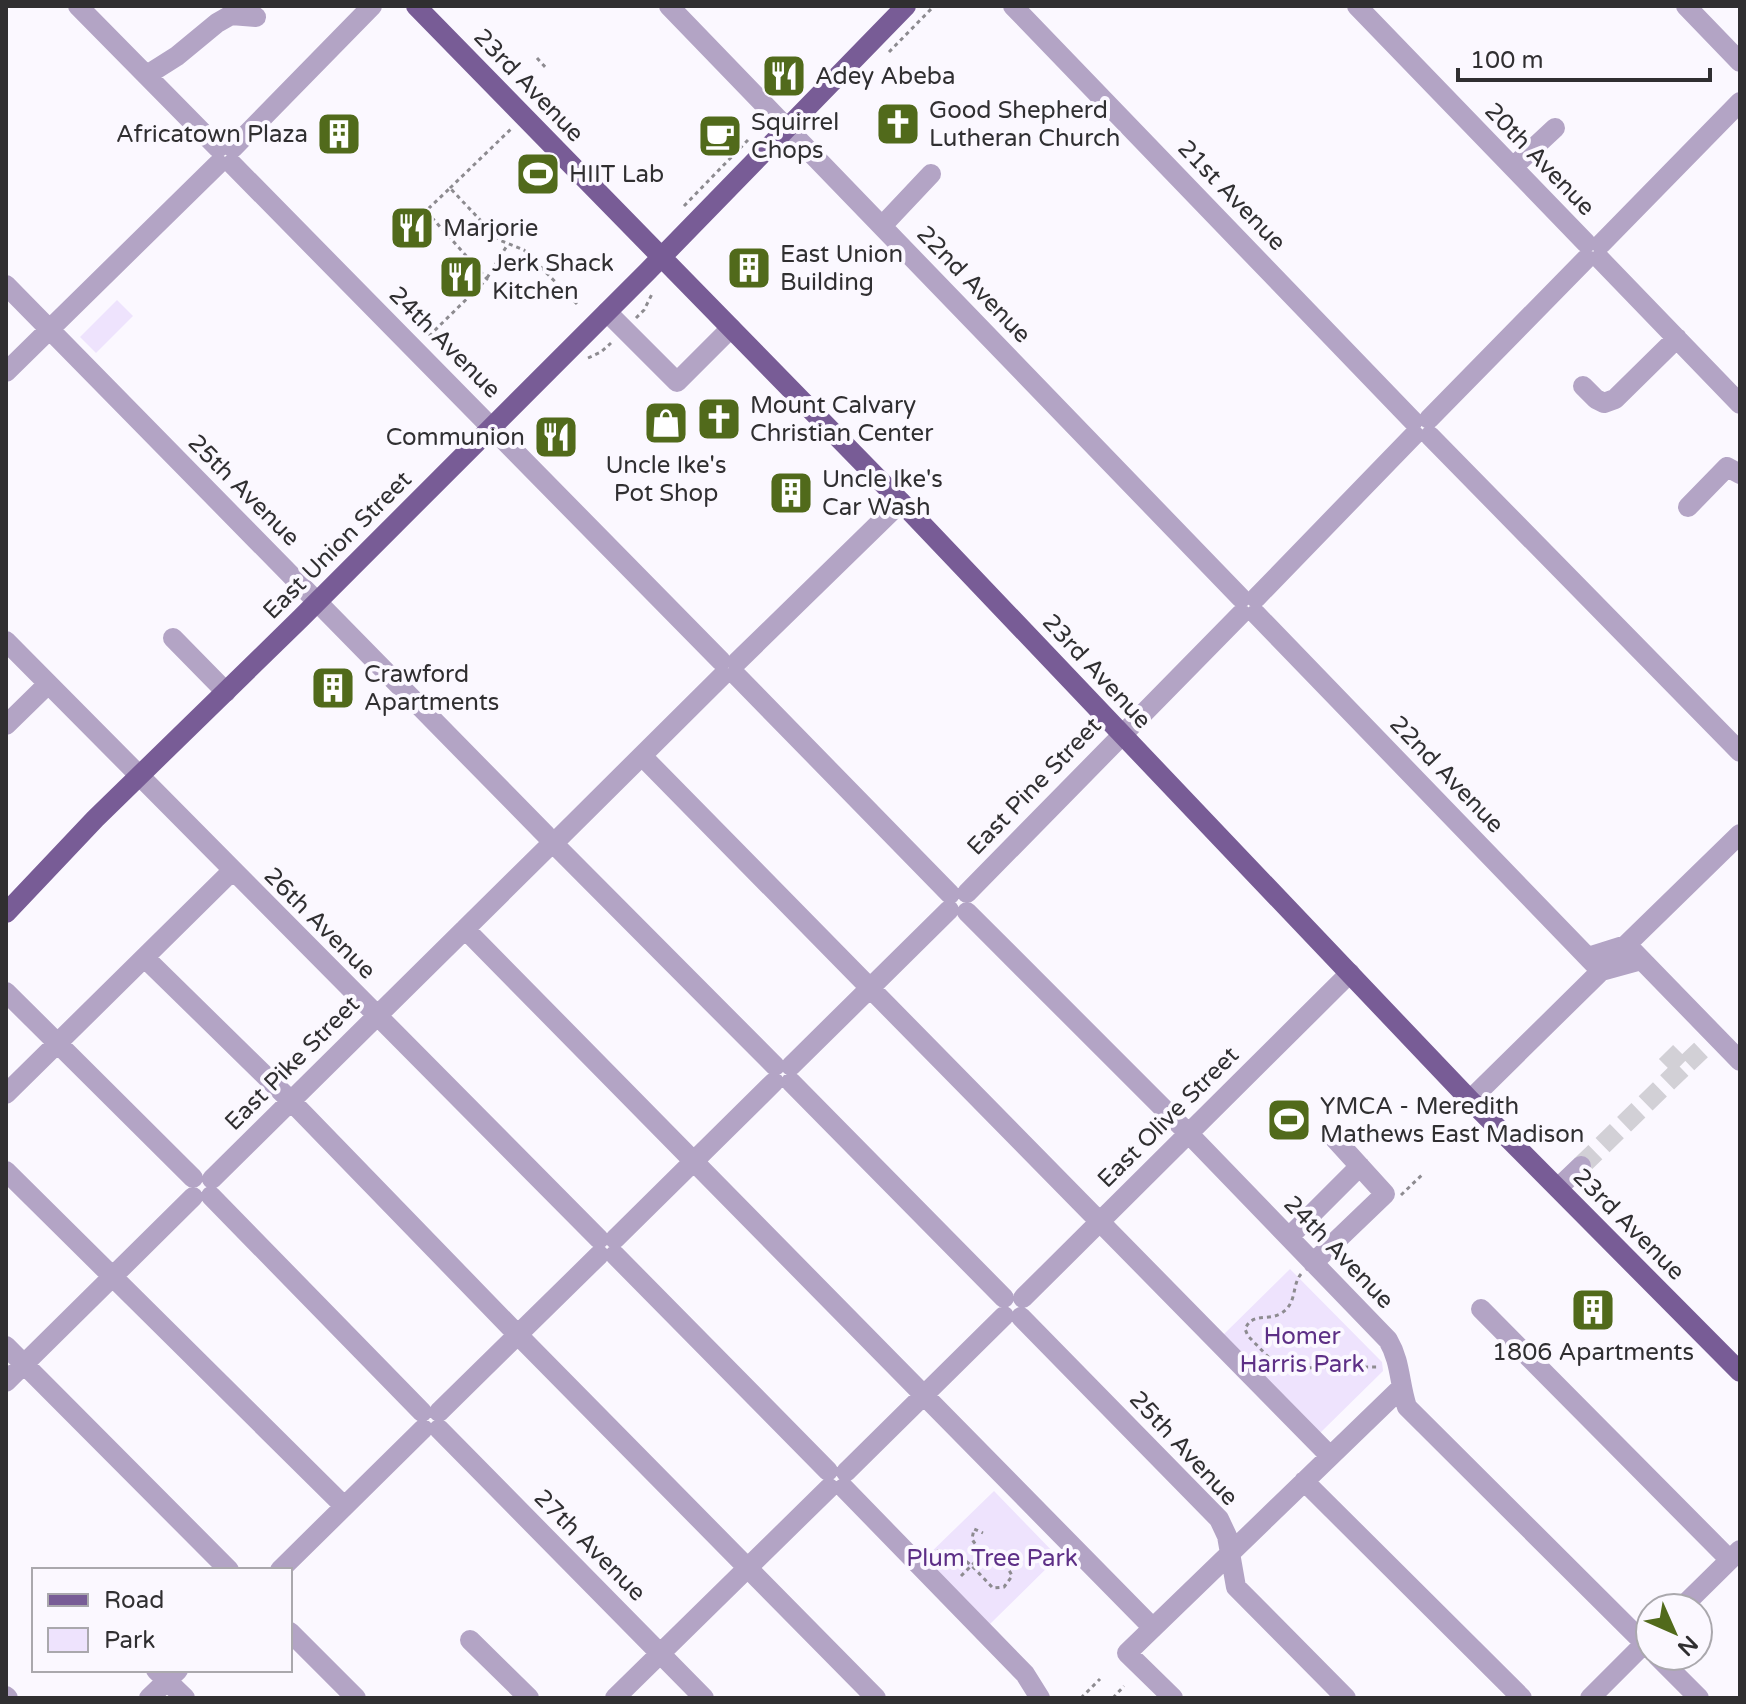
<svg xmlns="http://www.w3.org/2000/svg" width="1746" height="1704" viewBox="0 0 1746 1704" font-family="'Varela Round',sans-serif">
  <rect width="100%" height="100%" fill="#fbf8ff"/>
  <path fill="#eee3fd" d="M117,300L133,316L96,353L80,337Z
    M1290,1269L1382,1362L1383,1371L1318,1435L1221,1337Z
    M994,1491L1058,1557L990,1624L925,1558Z"/>
  <g fill="none" stroke-linecap="round" stroke-linejoin="round">
    <path stroke="#d2d0d6" stroke-width="20" stroke-dasharray="20 10" stroke-linecap="butt" d="M1666,1052L1682,1068L1701,1050
      M1581,1166L1682,1068"/>
    <path stroke="#8d8b90" stroke-width="3" stroke-dasharray="4 4" stroke-linecap="butt" d="M889,52L934,6
      M537,58L547,69
      M450,188L511,129
      M684,206L748,140
      M487,278L508,244
      M636,318L644,310L652,294
      M429,336L487,279L426,211L450,188L499,240L524,250L577,304
      M588,358L601,352L611,343
      M1401,1195L1423,1174
      M1301,1274C1291,1286 1298,1304 1280,1314C1266,1321 1253,1312 1245,1329L1248,1336L1279,1368L1378,1367
      M937,1551C961,1549 977,1572 993,1588L1004,1587L1012,1576C1005,1558 981,1556 972,1539L974,1529L983,1533
      M961,1576L984,1553
      M1081,1698L1100,1679
      M1113,1698L1124,1686"/>
    <path stroke="#b3a4c5" stroke-width="20" d="M78,6L218,148
      M669,6L1241,598
      M1013,6L1413,421
      M1357,6L1586,243
      M1686,6L1740,62
      M147,75L177,56L217,23L231,15L256,17
      M233,148L372,6
      M232,164L721,661
      M1513,167L1555,128
      M882,226L931,174
      M1601,244L1740,102
      M1600,259L1740,404
      M6,285L546,835
      M607,312L677,382L731,328
      M6,372L218,164
      M1583,386L1596,399L1604,403L1615,399L1677,338
      M1429,419L1586,259
      M1430,436L1740,752
      M1688,507L1727,467L1740,474
      M1256,598L1414,435
      M1256,614L1601,971
      M173,638L226,692
      M6,641L599,1239
      M737,662L901,502
      M736,675L950,894
      M6,725L48,684
      M642,756L1330,1456
      M561,836L722,676
      M559,849L775,1066
      M967,893L1241,614
      M967,912L1189,1134L1388,1340C1401,1362 1399,1383 1407,1407L1650,1649
      M465,929L1153,1628
      M1632,950L1740,1061
      M1588,957L1626,945L1740,834
      M145,958L291,1101L517,1334L876,1698
      M6,992L193,1178
      M791,1066L949,910
      M791,1082L1004,1298
      M6,1094L232,871
      M1470,1100L1601,971L1641,960
      M6,1171L344,1506
      M212,1179L546,849
      M1558,1188L1581,1166
      M211,1196L422,1412
      M1289,1237L1360,1166
      M615,1239L774,1082
      M615,1255L828,1471
      M1313,1263L1385,1194L1335,1139
      M1023,1298L1350,973
      M1481,1309L1730,1560
      M1021,1317L1219,1519L1227,1536L1236,1587L1346,1698
      M6,1346L229,1570
      M6,1382L193,1197
      M439,1412L599,1255
      M439,1429L704,1698
      M846,1472L1004,1316
      M1304,1481L1522,1698
      M844,1488L1025,1674L1040,1698
      M280,1570L423,1429
      M1681,1608L1740,1550
      M290,1632L356,1698
      M470,1640L529,1698
      M1657,1656L1699,1698
      M156,1670L185,1698
      M6,1696L8,1698
      M149,1698L178,1670
      M615,1698L829,1488
      M1173,1698L1127,1653L1401,1388
      M1590,1698L1650,1638"/>
    <path stroke="#785c96" stroke-width="20" d="M416,6L901,502L1470,1100L1740,1372
      M6,913L95,819L301,618L647,272L906,6"/>
  </g>
  <defs>
    <g id="restaurant-square" transform="scale(2.3)"><rect x="-9" y="-9" width="18" height="18" rx="4" fill="#516a1b" stroke="#fbf8ff"/><path d="M-5-6h1v4h1v-4h1v4h1v-4h1v5L-1.5 .5V6h-2V.5L-5-1ZM5-6V6H3V1.5H1.5Q1.5-4 5-6Z" fill="#fff"/></g>
    <g id="church-square" transform="scale(2.3)"><rect x="-9" y="-9" width="18" height="18" rx="4" fill="#516a1b" stroke="#fbf8ff"/><path d="M-1.2-6h2.4v3.5h3.3v2.4h-3.3V6h-2.4V-.1h-3.3v-2.4h3.3Z" fill="#fff"/></g>
    <g id="building-square" transform="scale(2.3)"><rect x="-9" y="-9" width="18" height="18" rx="4" fill="#516a1b" stroke="#fbf8ff"/><path d="M-4-6H4V6H1V3H-1V6H-4ZM-2.5-4.3h1.7v1.8h-1.7ZM.8-4.3h1.7v1.8H.8ZM-2.5-1h1.7V.8h-1.7ZM.8-1h1.7V.8H.8Z" fill="#fff"/></g>
    <g id="cafe-square" transform="scale(2.3)"><rect x="-9" y="-9" width="18" height="18" rx="4" fill="#516a1b" stroke="#fbf8ff"/><path d="M-5.5-4.5H6V0H3Q3 3.5 0 3.5H-2.5Q-5.5 3.5-5.5 0ZM3-3.2v2h1.7v-2ZM-6 4.5H4V6H-6Z" fill="#fff"/></g>
    <g id="stadium-square" transform="scale(2.3)"><rect x="-9" y="-9" width="18" height="18" rx="4" fill="#516a1b" stroke="#fbf8ff"/><path d="M0-5a6.5 5 0 1 0 0 10a6.5 5 0 1 0 0-10ZM-3.5-1.8h7v3.6h-7Z" fill="#fff"/></g>
    <g id="shop-square" transform="scale(2.3)"><rect x="-9" y="-9" width="18" height="18" rx="4" fill="#516a1b" stroke="#fbf8ff"/><path d="M-5-2.5h2.3a2.7 3.5 0 0 1 5.4 0H5L5.5 6h-11ZM-1.5-2.5h3a1.5 2.3 0 0 0-3 0Z" fill="#fff"/></g>
  </defs>
  <g fill-rule="evenodd">
    <use href="#restaurant-square" x="784" y="76"/>
    <use href="#church-square" x="898" y="124"/>
    <use href="#building-square" x="339" y="134"/>
    <use href="#cafe-square" x="720" y="136"/>
    <use href="#stadium-square" x="538" y="174"/>
    <use href="#restaurant-square" x="412" y="228"/>
    <use href="#building-square" x="749" y="268"/>
    <use href="#restaurant-square" x="461" y="277"/>
    <use href="#church-square" x="719" y="419"/>
    <use href="#shop-square" x="666" y="423"/>
    <use href="#restaurant-square" x="556" y="437"/>
    <use href="#building-square" x="791" y="493"/>
    <use href="#building-square" x="333" y="688"/>
    <use href="#stadium-square" x="1289" y="1120"/>
    <use href="#building-square" x="1593" y="1310"/>
  </g>
  <g text-anchor="middle" stroke-width="8" stroke-linejoin="round" paint-order="stroke">
    <g font-size="24" fill="#302f31" stroke="#fbf8ff" text-anchor="start">
      <text x="815" y="84">Adey Abeba</text>
      <text x="929" y="118">Good Shepherd<tspan x="929" dy="28">Lutheran Church</tspan></text>
      <text x="751" y="130">Squirrel<tspan x="751" dy="28">Chops</tspan></text>
      <text x="308" y="142" text-anchor="end">Africatown Plaza</text>
      <text x="569" y="182">HIIT Lab</text>
      <text x="443" y="236">Marjorie</text>
      <text x="780" y="262">East Union<tspan x="780" dy="28">Building</tspan></text>
      <text x="492" y="271">Jerk Shack<tspan x="492" dy="28">Kitchen</tspan></text>
      <text x="750" y="413">Mount Calvary<tspan x="750" dy="28">Christian Center</tspan></text>
      <text x="525" y="445" text-anchor="end">Communion</text>
      <text x="666" y="473" text-anchor="middle">Uncle Ike's<tspan x="666" dy="28">Pot Shop</tspan></text>
      <text x="822" y="487">Uncle Ike's<tspan x="822" dy="28">Car Wash</tspan></text>
      <text x="364" y="682">Crawford<tspan x="364" dy="28">Apartments</tspan></text>
      <text x="1320" y="1114">YMCA - Meredith<tspan x="1320" dy="28">Mathews East Madison</tspan></text>
      <text x="1593" y="1360" text-anchor="middle">1806 Apartments</text>
    </g>
    <g font-size="24" fill="#302f31" stroke="#fbf8ff">
      <text transform="translate(529 85) rotate(46)" y="8">23rd Avenue</text>
      <text transform="translate(1540 159) rotate(46)" y="8">20th Avenue</text>
      <text transform="translate(1232 195) rotate(46)" y="8">21st Avenue</text>
      <text transform="translate(974 284) rotate(46)" y="8">22nd Avenue</text>
      <text transform="translate(445 342) rotate(45)" y="8">24th Avenue</text>
      <text transform="translate(244 490) rotate(45)" y="8">25th Avenue</text>
      <text transform="translate(337 545) rotate(-45)" y="8">East Union Street</text>
      <text transform="translate(1097 671) rotate(47)" y="8">23rd Avenue</text>
      <text transform="translate(1447 774) rotate(46)" y="8">22nd Avenue</text>
      <text transform="translate(1034 786) rotate(-46)" y="8">East Pine Street</text>
      <text transform="translate(320 923) rotate(45)" y="8">26th Avenue</text>
      <text transform="translate(292 1063) rotate(-45)" y="8">East Pike Street</text>
      <text transform="translate(1168 1117) rotate(-45)" y="8">East Olive Street</text>
      <text transform="translate(1629 1224) rotate(45)" y="8">23rd Avenue</text>
      <text transform="translate(1339 1252) rotate(46)" y="8">24th Avenue</text>
      <text transform="translate(1184 1448) rotate(47)" y="8">25th Avenue</text>
      <text transform="translate(590 1545) rotate(45)" y="8">27th Avenue</text>
    </g>
    <g font-size="24" fill="#5d2f86" stroke="#fbf8ff">
      <text x="1302" y="1344">Homer<tspan x="1302" dy="28">Harris Park</tspan></text>
      <text x="992" y="1566">Plum Tree Park</text>
    </g>
  </g>
  <rect width="1746" height="1704" fill="none" stroke="#302f31" stroke-width="16"/>
  <rect x="32" y="1568" width="260" height="104" fill="#fbf8ff" stroke="#aaa8ad" stroke-width="2"/>
  <rect x="48" y="1594" width="40" height="12" fill="#785c96" stroke="#aaa8ad" stroke-width="2"/>
  <text x="104" y="1608" font-size="24" fill="#302f31">Road</text>
  <rect x="48" y="1628" width="40" height="24" fill="#eee3fd" stroke="#aaa8ad" stroke-width="2"/>
  <text x="104" y="1648" font-size="24" fill="#302f31">Park</text>
  <g transform="translate(1674 1632) rotate(135)"><circle r="38" fill="#fbf8ff" stroke="#aaa8ad" stroke-width="2"/>
  <path d="M0-6L14 30L0 20L-14 30Z" fill="#516a1b"/>
  <text y="-12" font-size="22" font-weight="bold" text-anchor="middle" fill="#302f31">N</text>
  </g>
  <path d="M1458 68v12h252v-12" fill="none" stroke="#302f31" stroke-width="4"/>
  <text x="1470" y="68" font-size="24" fill="#302f31" stroke="#fbf8ff" stroke-width="6" paint-order="stroke">100 m</text>
</svg>
